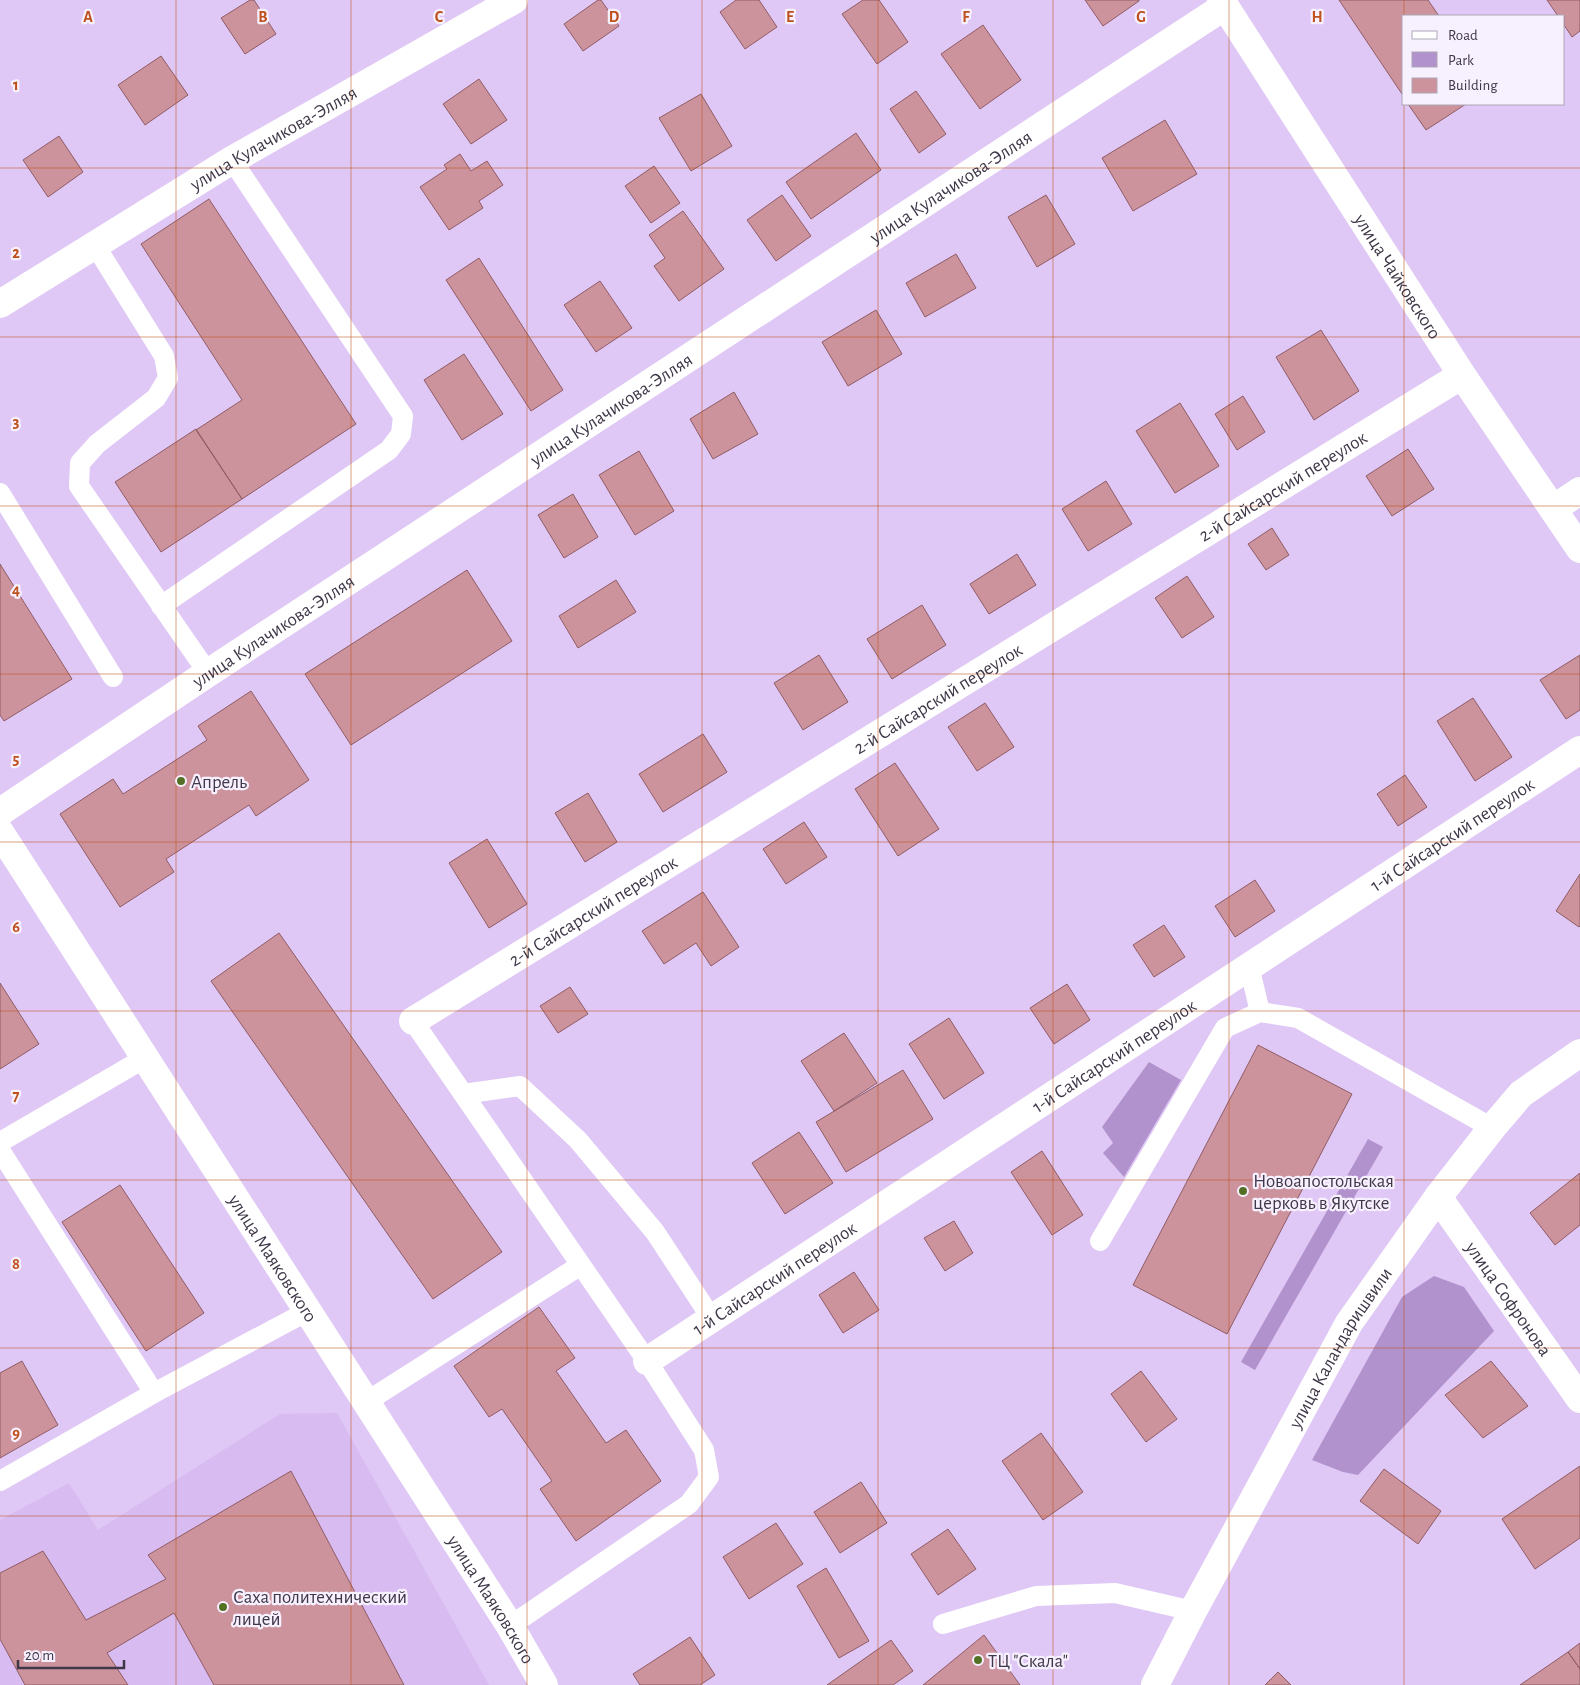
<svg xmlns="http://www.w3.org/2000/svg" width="1580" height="1685" viewBox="0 0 1580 1685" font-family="'Alegreya Sans',sans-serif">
  <rect width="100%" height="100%" fill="#dfc7f6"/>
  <path fill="#d7bbf1" d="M337,1413L489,1685H0V1520L69,1483L98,1530L280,1414Z"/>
  <path fill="#b192cd" d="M1149,1062L1181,1080L1124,1177L1103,1153L1113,1143L1102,1127Z
    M1368,1139L1383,1147L1255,1370L1241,1362Z
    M1434,1276L1464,1287L1494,1331L1358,1475L1343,1472L1312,1460L1402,1297Z"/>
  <path fill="#cc939d" stroke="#905c65" d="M250,0H254L276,34L245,54L221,18Z
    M598,0H601L619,26L583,51L564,24Z
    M736,0H759L777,27L745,49L720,12Z
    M863,0H879L908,42L877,64L842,14Z
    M1085,0H1139V1L1103,26Z
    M1339,0H1428L1439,16H1404V97Z
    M1547,0H1580V31L1572,37L1564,25V16H1558Z
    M983,25L1021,80L980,109L941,54Z
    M161,56L188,95L145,125L118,85Z
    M479,79L507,120L471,144L443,104Z
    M916,91L946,134L919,153L890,109Z
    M701,94L732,146L691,171L659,118Z
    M1408,104H1466L1426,130Z
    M1165,120L1197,174L1133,211L1102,158Z
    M856,133L881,170L811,219L786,182Z
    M59,136L83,172L48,197L23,160Z
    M460,154L471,171L487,161L503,185L479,201L483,208L449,230L420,187L447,169L444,165Z
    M654,166L680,203L651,223L625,186Z
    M782,195L811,236L776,261L747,220Z
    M1046,195L1075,244L1037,267L1008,217Z
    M209,199L356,424L242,499L196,430L242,400L141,244Z
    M683,211L724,269L679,301L654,266L665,258L649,235Z
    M956,254L976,288L925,317L906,283Z
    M479,258L563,390L531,411L446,280Z
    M600,281L632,328L596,352L564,305Z
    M876,310L902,354L848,386L822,342Z
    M1321,330L1359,391L1314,420L1276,357Z
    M464,354L503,414L462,440L424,380Z
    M734,392L758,434L713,459L690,419Z
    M1243,396L1265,432L1237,450L1215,414Z
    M1180,403L1219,466L1175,493L1136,431Z
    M196,429L242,499L161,552L115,482Z
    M1408,449L1434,489L1392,516L1366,476Z
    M639,451L674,511L635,535L599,475Z
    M1106,481L1132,524L1088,551L1062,509Z
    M573,494L598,537L564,558L538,515Z
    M1272,528L1289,555L1266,570L1248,544Z
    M1017,554L1036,585L989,614L970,584Z
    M0,564L72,679L4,721L0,715Z
    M467,570L512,641L351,745L305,674Z
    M1187,576L1214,617L1182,638L1155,598Z
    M616,580L636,612L578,648L559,616Z
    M922,605L946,645L892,679L867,639Z
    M819,655L848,702L803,730L774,683Z
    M1580,655V710L1566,719L1540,680Z
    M251,691L309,780L256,816L249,805L166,859L174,872L120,907L60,814L113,779L123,794L207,740L198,726Z
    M1473,698L1512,757L1475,781L1437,721Z
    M985,703L1014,747L977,771L948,727Z
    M703,734L727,772L663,812L639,774Z
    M895,763L939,829L898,856L855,789Z
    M1405,775L1427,807L1398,826L1377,794Z
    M588,793L617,842L585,862L555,813Z
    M804,822L827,857L786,884L763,849Z
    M487,839L527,904L489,928L449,863Z
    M1580,874V926L1579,927L1556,911Z
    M1255,880L1275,911L1235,937L1215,906Z
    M703,892L739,947L711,966L696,943L664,964L642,931Z
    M1164,925L1185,957L1154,977L1133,945Z
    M279,933L502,1252L433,1299L211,981Z
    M0,983L39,1044L0,1069Z
    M1067,984L1090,1020L1054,1044L1030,1008Z
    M570,987L588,1014L558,1033L540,1006Z
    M949,1018L984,1073L944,1099L909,1044Z
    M844,1033L877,1083L834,1111L801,1061Z
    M1258,1045L1352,1094L1227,1334L1133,1285Z
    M903,1070L933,1119L846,1172L816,1122Z
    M799,1132L833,1183L785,1214L752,1163Z
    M1042,1151L1083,1215L1052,1235L1011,1172Z
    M1580,1173V1225L1555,1245L1530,1213Z
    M120,1185L204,1313L146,1351L62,1222Z
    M954,1221L973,1253L945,1271L924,1238Z
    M854,1272L879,1310L843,1333L819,1295Z
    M539,1307L575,1358L556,1371L606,1443L626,1430L661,1481L576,1541L540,1489L552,1481L502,1409L489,1417L454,1366Z
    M22,1361L58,1425L0,1458V1373Z
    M1491,1361L1528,1406L1483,1438L1445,1395Z
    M1141,1371L1177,1419L1146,1442L1111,1394Z
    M1041,1433L1083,1492L1043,1520L1002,1461Z
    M1580,1466V1538L1535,1569L1502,1519Z
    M1384,1469L1441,1511L1418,1544L1360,1501Z
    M291,1471L404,1685H214L174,1613L107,1653L128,1685H25L0,1639V1573L43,1551L86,1620L166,1579L148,1555Z
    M861,1482L887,1523L840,1553L814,1512Z
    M776,1523L803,1564L749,1599L723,1557Z
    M948,1529L976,1569L938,1595L911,1554Z
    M826,1568L869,1641L839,1658L797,1586Z
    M984,1635L1020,1685H923Z
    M690,1637L715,1675L700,1685H640L633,1674Z
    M891,1640L913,1671L893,1685H827Z
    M1580,1643V1669L1568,1652Z
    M1568,1652L1580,1669V1685H1520Z
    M1278,1672L1291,1685H1265Z"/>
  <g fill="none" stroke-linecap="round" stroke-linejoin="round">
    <path stroke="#fff" stroke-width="20" d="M95,245L164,356L168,378L156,398L97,444L80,463L79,486L208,673
      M0,493L113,677
      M161,606L389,450L401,434L403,416L232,160
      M1249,966L1260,1012
      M413,1021L647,1361L704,1450L709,1477L689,1504L510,1626
      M463,1094L520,1086L578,1140L655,1232L712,1319
      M0,1142L145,1058
      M0,1150L154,1393
      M1100,1241L1225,1028L1260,1012L1298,1018L1492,1128
      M366,1402L581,1265
      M0,1481L154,1393L308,1311
      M943,1624L1036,1596L1115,1593L1193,1611"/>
    <g stroke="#fff" stroke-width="28">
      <path id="s1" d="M0,304L232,160L514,0"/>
      <path d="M1553,509L1580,491"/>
      <path id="s2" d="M0,812L208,673L1225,6"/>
      <path id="s3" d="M0,832L510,1626L544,1685"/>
      <path id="s4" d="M413,1021L1462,375"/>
      <path id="s5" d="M1438,1197L1580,1399"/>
      <path id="s6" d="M647,1361L1580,750"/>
    </g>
    <path stroke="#fff" stroke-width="28" id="s7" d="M1155,1685L1193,1611L1349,1323L1438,1197L1492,1128L1521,1094L1580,1053"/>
    <path stroke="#fff" stroke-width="28" id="s8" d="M1221,0L1462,375L1580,549"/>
  </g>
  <path fill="none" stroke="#be501b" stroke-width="1" stroke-opacity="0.55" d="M176,0V1685M351,0V1685M527,0V1685M702,0V1685M878,0V1685M1053,0V1685M1229,0V1685M1404,0V16M1404,104V1685M0,168H1580M0,337H1580M0,506H1580M0,674H1580M0,842H1580M0,1011H1580M0,1180H1580M0,1348H1580M0,1516H1580"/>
  <g fill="#537025" stroke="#f7f0fe" stroke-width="2">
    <circle cx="181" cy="781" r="5"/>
    <circle cx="1243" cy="1191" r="5"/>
    <circle cx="223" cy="1607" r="5"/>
    <circle cx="978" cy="1660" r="5"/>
  </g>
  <g text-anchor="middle" stroke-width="4.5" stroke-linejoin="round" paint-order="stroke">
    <g font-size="19" fill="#403749" stroke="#f7f0fe">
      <text dy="7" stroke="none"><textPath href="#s1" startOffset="320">улица Кулачикова-Элляя</textPath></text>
      <text dy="7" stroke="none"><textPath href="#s2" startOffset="1138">улица Кулачикова-Элляя</textPath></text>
      <text dy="7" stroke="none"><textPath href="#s8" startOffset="328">улица Чайковского</textPath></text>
      <text dy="7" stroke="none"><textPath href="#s2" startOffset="732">улица Кулачикова-Элляя</textPath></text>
      <text dy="7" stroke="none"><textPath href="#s4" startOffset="1021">2-й Сайсарский переулок</textPath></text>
      <text dy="7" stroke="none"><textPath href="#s2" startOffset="328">улица Кулачикова-Элляя</textPath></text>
      <text dy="7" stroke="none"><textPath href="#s4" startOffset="616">2-й Сайсарский переулок</textPath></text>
      <text dy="7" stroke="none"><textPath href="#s6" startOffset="962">1-й Сайсарский переулок</textPath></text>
      <text dy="7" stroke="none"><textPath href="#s4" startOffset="211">2-й Сайсарский переулок</textPath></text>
      <text dy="7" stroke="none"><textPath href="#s6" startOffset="558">1-й Сайсарский переулок</textPath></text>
      <text dy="7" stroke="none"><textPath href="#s3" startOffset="506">улица Маяковского</textPath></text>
      <text dy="7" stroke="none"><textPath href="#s6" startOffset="152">1-й Сайсарский переулок</textPath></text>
      <text dy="7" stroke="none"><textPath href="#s5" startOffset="124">улица Софронова</textPath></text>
      <text dy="7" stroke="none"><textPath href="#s7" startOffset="385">улица Каландаришвили</textPath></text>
      <text dy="7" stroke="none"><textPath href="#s3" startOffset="911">улица Маяковского</textPath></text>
    </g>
    <g font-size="19" fill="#403749" stroke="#f7f0fe" text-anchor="start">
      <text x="191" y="788">Апрель</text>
      <text x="1253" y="1187">Новоапостольская<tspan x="1253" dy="22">церковь в Якутске</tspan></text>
      <text x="233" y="1603">Саха политехнический<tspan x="233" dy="22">лицей</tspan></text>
      <text x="988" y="1667">ТЦ "Скала"</text>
    </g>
  </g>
  <g font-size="16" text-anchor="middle" font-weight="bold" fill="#be501b" stroke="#f7f0fe" stroke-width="4.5" stroke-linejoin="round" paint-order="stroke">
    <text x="88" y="22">A</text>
    <text x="263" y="22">B</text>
    <text x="439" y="22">C</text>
    <text x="614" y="22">D</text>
    <text x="790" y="22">E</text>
    <text x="966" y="22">F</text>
    <text x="1141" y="22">G</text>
    <text x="1317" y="22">H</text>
    <text x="16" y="90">1</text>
    <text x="16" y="258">2</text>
    <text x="16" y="427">3</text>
    <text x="16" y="595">4</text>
    <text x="16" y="764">5</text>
    <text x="16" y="932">6</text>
    <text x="16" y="1101">7</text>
    <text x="16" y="1269">8</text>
    <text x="16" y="1438">9</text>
  </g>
  <rect x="1402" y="15" width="162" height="90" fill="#f7f0fe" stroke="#aea6b6"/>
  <rect x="1412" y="31" width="25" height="8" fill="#ffffff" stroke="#aea6b6"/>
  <text x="1448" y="40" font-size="15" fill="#403749">Road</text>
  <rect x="1412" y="52" width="25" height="15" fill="#b192cd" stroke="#aea6b6"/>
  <text x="1448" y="65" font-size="15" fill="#403749">Park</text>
  <rect x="1412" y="78" width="25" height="15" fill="#cc939d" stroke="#aea6b6"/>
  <text x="1448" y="90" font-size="15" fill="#403749">Building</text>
  <path d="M18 1660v8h106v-8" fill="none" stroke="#403749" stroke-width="2.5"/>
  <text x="25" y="1660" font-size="15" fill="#403749" stroke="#f7f0fe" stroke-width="4" paint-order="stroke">20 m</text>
</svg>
